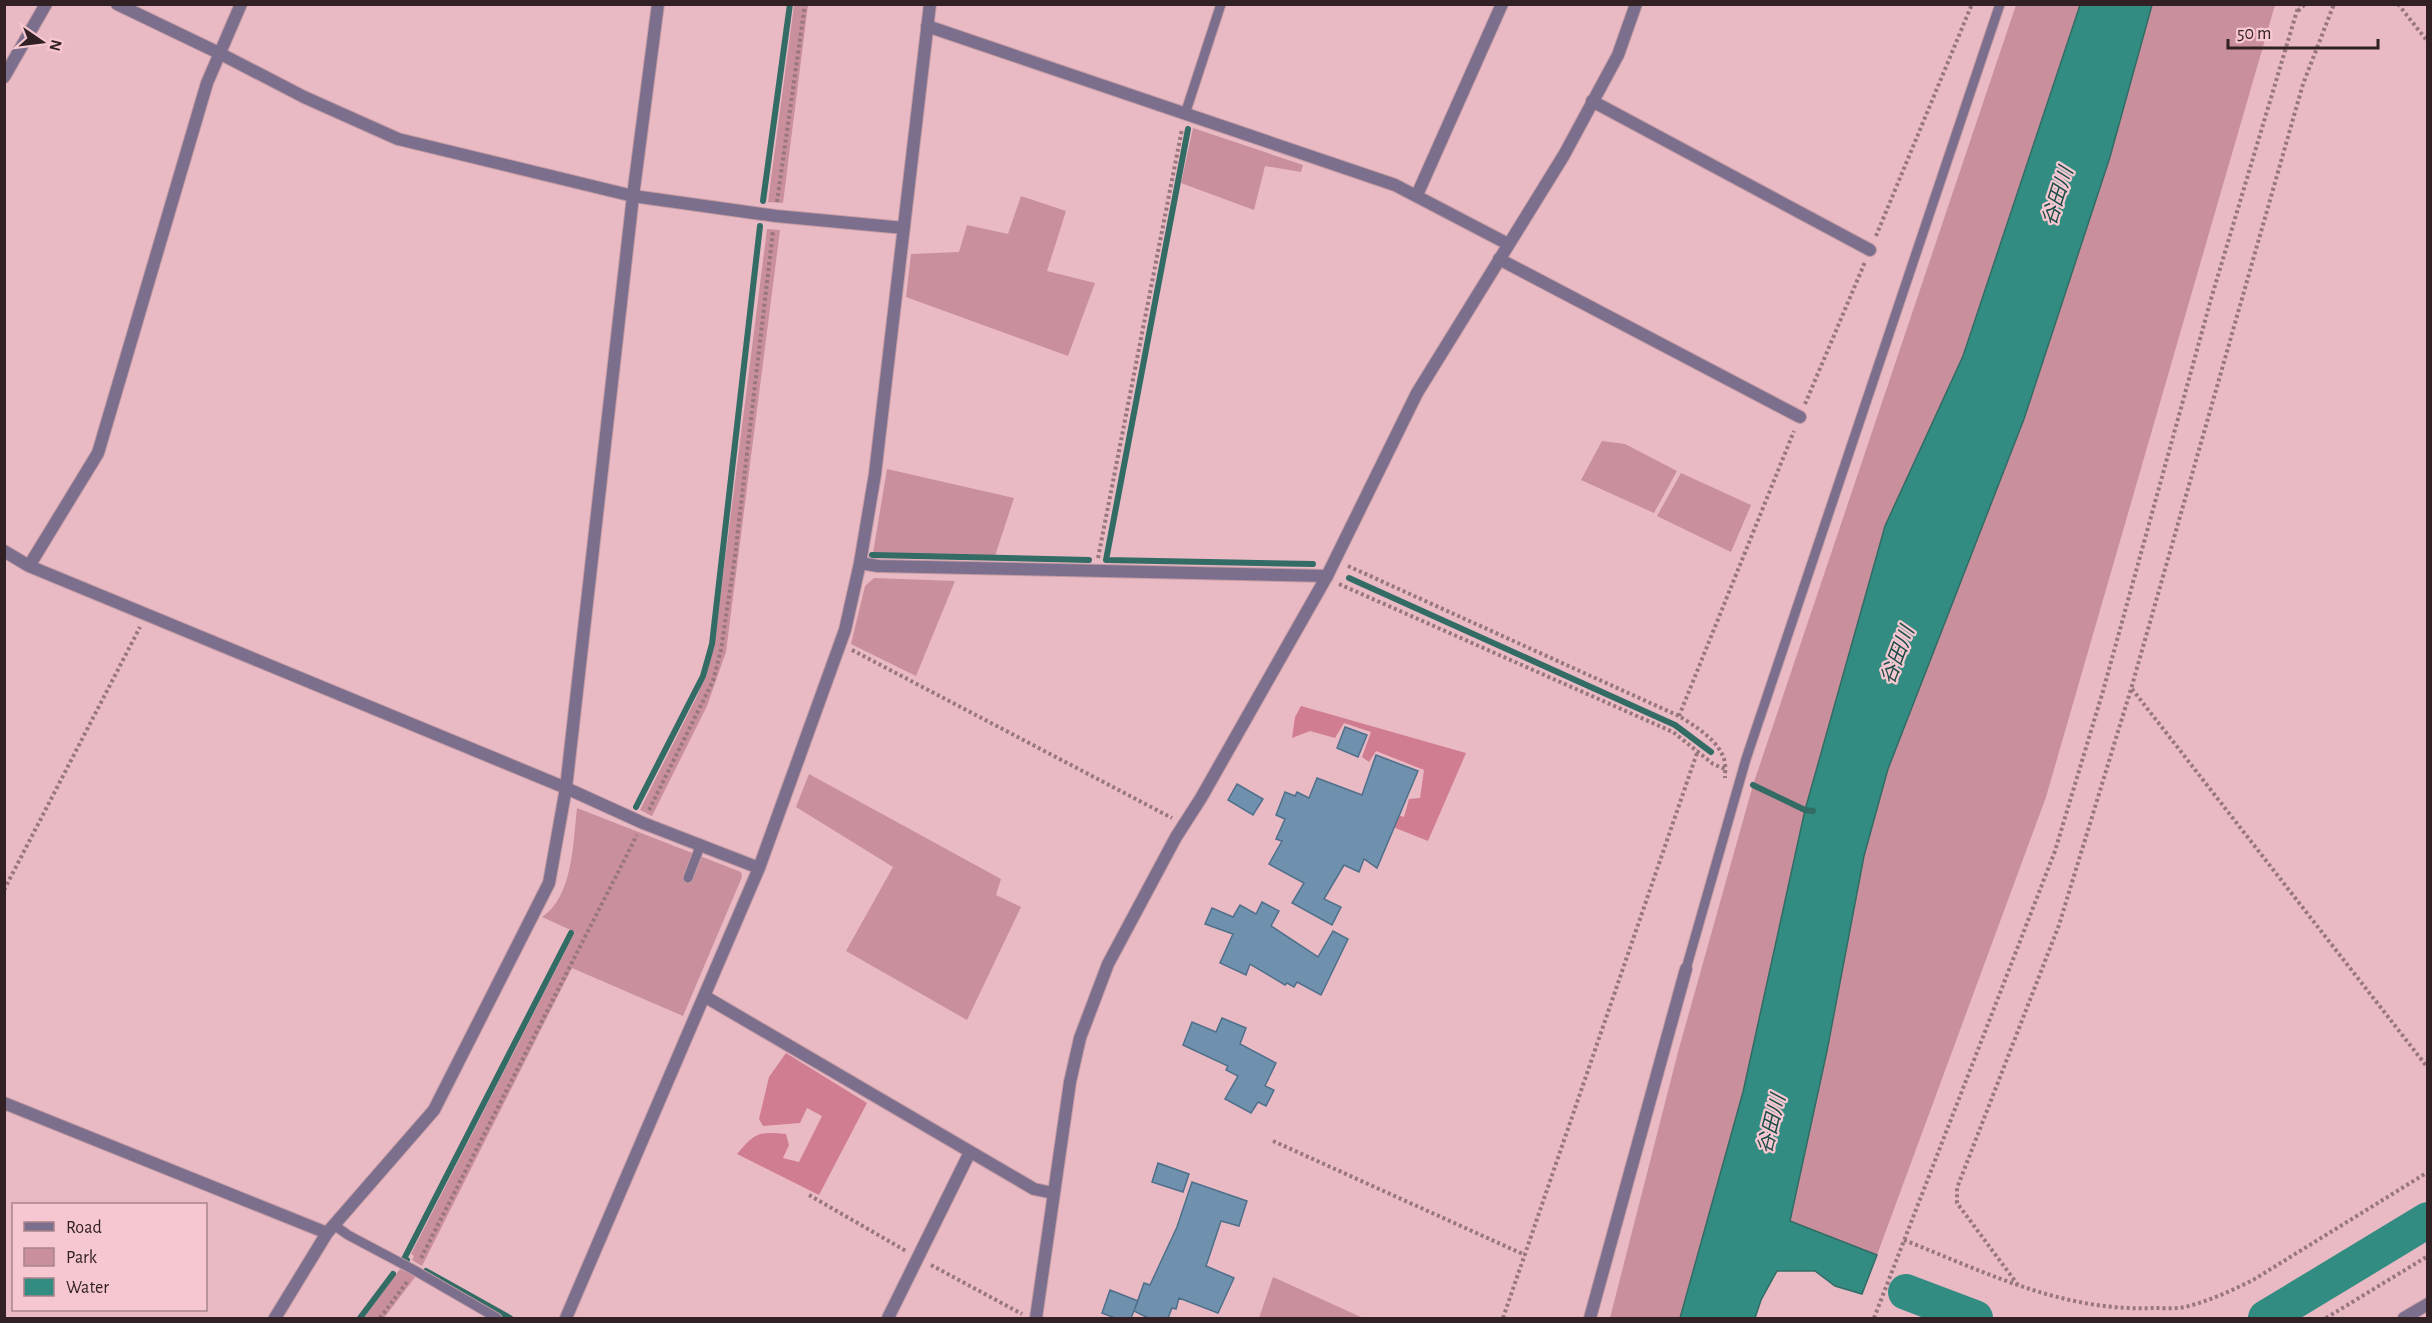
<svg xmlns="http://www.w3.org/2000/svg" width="2432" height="1323" viewBox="0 0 2432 1323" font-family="'Alegreya Sans','Noto Sans JP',sans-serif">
  <rect width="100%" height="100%" fill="#e9bac4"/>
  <path fill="#c98f9c" d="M794,5H808L783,203L768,202Z
    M2016,5H2080L1963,356L1885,526L1743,1092L1680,1318H1610L1678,1052L1753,785Z
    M2152,5H2275L2046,797L1877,1255L1790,1221L1827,1051L1864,856L1888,769L2024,419L2110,157Z
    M1193,128L1303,165L1301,172L1265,166L1254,210L1181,183Z
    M1021,196L1066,211L1047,271L1095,283L1068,356L906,297L911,254L959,252L967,225L1008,234Z
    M767,229L780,230L726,652L707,706L652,816L640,810L698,694L714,647Z
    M1602,441L1625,444L1677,471L1654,513L1581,480Z
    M887,469L1014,498L995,556L873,553Z
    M1681,473L1751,505L1731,552L1657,516Z
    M874,578L955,581L916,676L851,644L865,586Z
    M809,774L1001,879L996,895L1021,907L967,1020L846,951L893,867L796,807Z
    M577,808L741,872L742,877L683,1016L572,968L422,1266L412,1260L414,1256L411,1254L575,932L542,917C573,897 573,842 577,808Z
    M400,1269L416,1276L384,1318H364Z
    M1273,1277L1363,1318H1259Z"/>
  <path fill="#d17d91" d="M1301,706L1466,753L1428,841L1363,815L1366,804L1404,817L1409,799L1420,798L1424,770L1376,751L1369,762L1362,757L1371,732L1344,723L1335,738L1310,731L1292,738L1295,717Z
    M786,1053L867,1103L819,1195L737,1154C755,1133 758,1131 786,1134L789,1145L783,1158L799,1162L822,1116L807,1108L800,1123L763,1126L759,1119L769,1077Z"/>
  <path fill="#328c81" stroke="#326c65" stroke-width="1.5" d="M2080,5H2152L2110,157L2024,419L1888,769L1864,856L1827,1051L1790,1221L1877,1255L1862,1294L1835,1286L1815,1271H1777L1761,1300L1755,1318H1680L1743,1092L1805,810L1885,526L1963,356Z"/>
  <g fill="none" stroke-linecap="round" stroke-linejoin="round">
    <path stroke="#326c65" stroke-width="6" d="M1188,129L1106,560L1313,564
      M763,201L790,4
      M872,555L1089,560
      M1349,578L1675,725L1711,752
      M1753,785L1805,810L1813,811
      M636,807L703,676L712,644L760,226
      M407,1260L404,1259L571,933
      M426,1271L510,1318
      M360,1318L393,1274
      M1928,1318L1934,1303"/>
    <path stroke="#328c81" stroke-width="36" d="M1906,1292L1975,1318
      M2266,1318L2428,1220"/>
  </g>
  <path fill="#7091ad" stroke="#4f6f8a" stroke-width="1.5" d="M1345,727L1367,735L1358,757L1337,748Z
    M1376,755L1418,771L1377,868L1364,859L1359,872L1344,865L1324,899L1341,907L1332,925L1292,903L1304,883L1269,864L1282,841L1276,839L1285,819L1276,815L1285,792L1295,796L1297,792L1309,798L1317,778L1362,795Z
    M1237,784L1263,799L1253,815L1228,800Z
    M1262,902L1279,911L1271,926L1318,957L1333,931L1348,939L1321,995L1297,982L1294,987L1287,983L1285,985L1250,964L1246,975L1220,963L1233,934L1205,924L1212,908L1233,917L1240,905L1256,914Z
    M1222,1018L1246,1028L1240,1044L1276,1063L1265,1086L1274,1090L1266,1106L1258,1102L1251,1113L1225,1099L1238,1076L1226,1070L1228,1066L1183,1045L1192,1022L1216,1032Z
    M1158,1163L1189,1174L1183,1192L1152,1182Z
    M1192,1182L1247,1201L1239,1226L1221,1221L1206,1266L1234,1278L1218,1313L1179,1298L1176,1309L1172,1308L1168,1318H1148L1134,1311L1144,1283L1150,1285L1177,1227Z
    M1110,1290L1138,1301L1131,1318H1115L1102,1313Z"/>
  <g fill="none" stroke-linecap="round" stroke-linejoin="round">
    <g stroke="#c49ba4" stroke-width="11">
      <path id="service" d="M1185,114L1221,4
        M688,878L701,844
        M1686,969L1746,759L2000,4
        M334,1225L348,1235L414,1270L497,1318"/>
    </g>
    <g stroke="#c49ba4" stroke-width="14">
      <path id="minor" d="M117,4L219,53L304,97L398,139L633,196L776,216L904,228
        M927,26L1395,185L1508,244
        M4,77L46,4
        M1592,101L1870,250
        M1417,195L1502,4
        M1499,259L1800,417
        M4,551L29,566L566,788L643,823L759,868
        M860,563L878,566L1327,576
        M29,566L98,453L207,83L241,4
        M704,996L1034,1189L1053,1193
        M4,1103L327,1233
        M275,1318L327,1233L434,1110L549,883L566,788L633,196L658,4
        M566,1318L759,868L845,630L860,563L875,474L930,4
        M888,1318L970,1152
        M1590,1318L1686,969"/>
    </g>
    <g stroke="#c49ba4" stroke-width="14">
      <path id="tertiary" d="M1036,1318L1070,1082L1080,1038L1108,964L1176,837L1201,798L1327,576L1417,393L1564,155L1618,55L1636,4
        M2404,1318L2428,1304"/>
    </g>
    <path stroke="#98767e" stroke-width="4" stroke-dasharray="3 3" stroke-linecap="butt" d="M2398,4L2428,42
      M2298,11L2305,4
      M777,202L805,4
      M1876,236L1972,4
      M1805,404L1865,262
      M1098,558L1182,129
      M1348,566L1679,716C1695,726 1718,740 1724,759C1726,764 1725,772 1725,778
      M1339,584L1673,732L1713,764L1725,769
      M852,650L1172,818
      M2132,689L2428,1068
      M1679,716L1794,431
      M649,810L713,681L721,650L735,556L773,231
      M4,890L140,627
      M1273,1141L1525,1255
      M809,1195L906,1251
      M1904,1240C1985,1272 2063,1312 2153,1308C2163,1308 2175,1309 2185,1307C2209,1301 2231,1291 2253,1280L2428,1172
      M421,1258L637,835
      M931,1265L1022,1314
      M2018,1285L1957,1203V1188L2059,925L2131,689L2303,84L2334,4
      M380,1318L407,1282
      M1503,1318L1698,750
      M1874,1318L2055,851L2103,691L2211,299L2299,4
      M2326,1318L2428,1256"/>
    <use href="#service" stroke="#7c6f8d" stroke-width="9"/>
    <use href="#minor" stroke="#7c6f8d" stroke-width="12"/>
    <use href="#tertiary" stroke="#7c6f8d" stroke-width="12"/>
  </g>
  <g text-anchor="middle" stroke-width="4.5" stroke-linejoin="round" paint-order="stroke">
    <g font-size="20" font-style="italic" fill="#194c46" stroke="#f7c7d1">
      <text transform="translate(2057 196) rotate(-72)" y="7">谷田川</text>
      <text transform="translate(1897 655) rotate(-69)" y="7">谷田川</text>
      <text transform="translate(1771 1124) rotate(-76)" y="7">谷田川</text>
    </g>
  </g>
  <rect width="2432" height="1323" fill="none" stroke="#312024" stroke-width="12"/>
  <rect x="12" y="1203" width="195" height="108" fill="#f7c7d1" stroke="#a8848c" stroke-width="1.5"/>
  <rect x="24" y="1222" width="30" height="9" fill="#7c6f8d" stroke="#a8848c" stroke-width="1.5"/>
  <text x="66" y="1233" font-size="18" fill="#312024">Road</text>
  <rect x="24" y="1248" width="30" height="18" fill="#c98f9c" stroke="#a8848c" stroke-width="1.5"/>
  <text x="66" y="1263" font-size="18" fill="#312024">Park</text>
  <rect x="24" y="1278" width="30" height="18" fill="#328c81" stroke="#a8848c" stroke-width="1.5"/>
  <text x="66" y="1293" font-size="18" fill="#312024">Water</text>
  <g transform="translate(42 42) rotate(104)" stroke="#f7c7d1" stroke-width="4.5" paint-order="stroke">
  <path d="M0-4.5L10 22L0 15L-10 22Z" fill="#312024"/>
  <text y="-9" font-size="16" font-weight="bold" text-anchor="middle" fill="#312024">N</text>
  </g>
  <path d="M2228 39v9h150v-9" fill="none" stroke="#312024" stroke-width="3"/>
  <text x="2237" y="39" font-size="18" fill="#312024" stroke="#f7c7d1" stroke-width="4.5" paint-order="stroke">50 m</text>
</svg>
